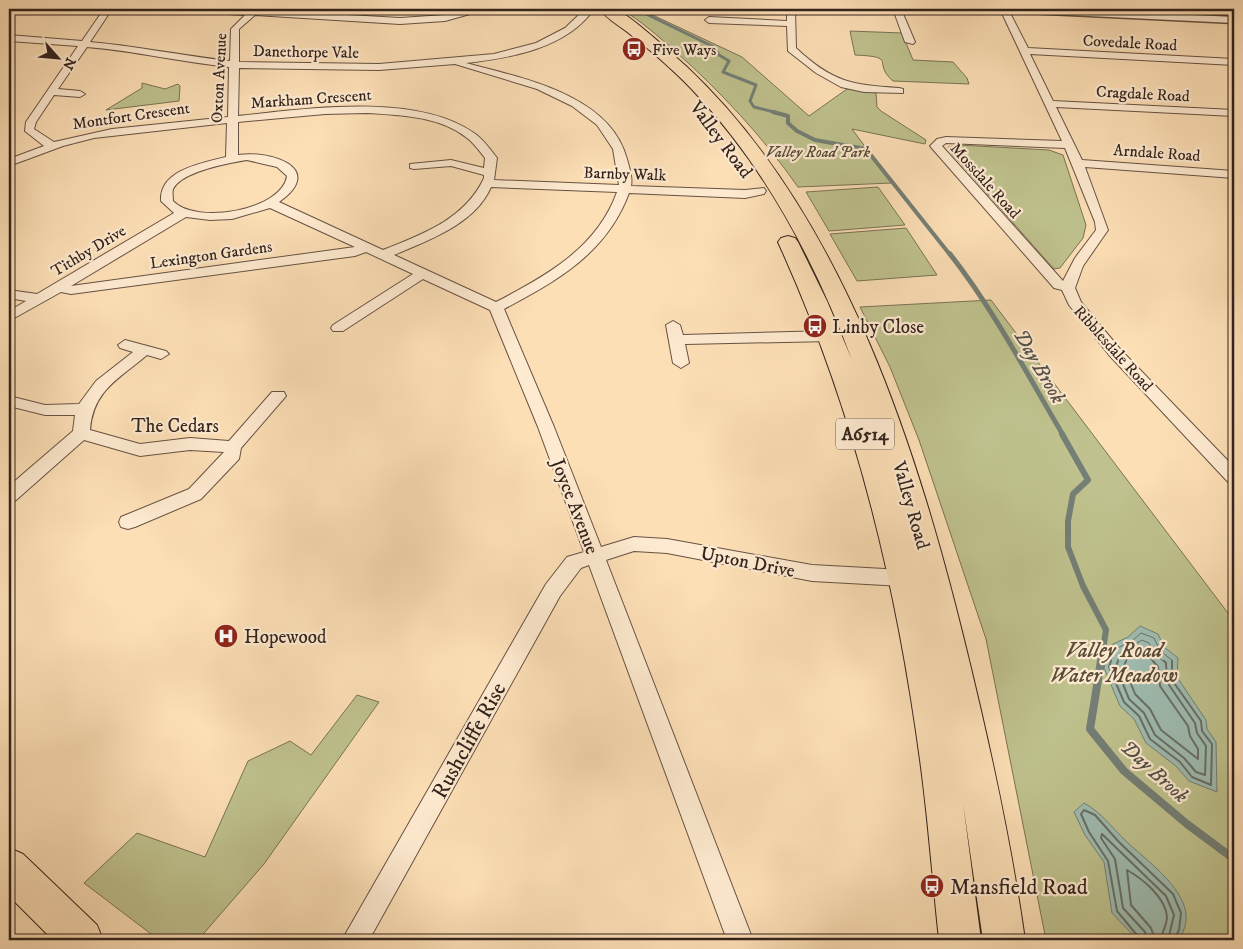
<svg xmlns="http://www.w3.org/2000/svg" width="1243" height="949" viewBox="0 0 1243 949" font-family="'IM FELL DW Pica',serif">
  <rect width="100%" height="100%" fill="#fddfb6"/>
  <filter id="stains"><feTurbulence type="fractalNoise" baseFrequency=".004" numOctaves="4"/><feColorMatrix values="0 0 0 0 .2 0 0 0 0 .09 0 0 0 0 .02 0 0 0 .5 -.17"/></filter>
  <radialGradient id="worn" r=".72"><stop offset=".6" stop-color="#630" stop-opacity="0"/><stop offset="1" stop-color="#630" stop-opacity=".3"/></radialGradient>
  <path fill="#bfc28e" stroke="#797256" d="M621,9H640L742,57L809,116L847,89L876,93L877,107L881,111L926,140L925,144L852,129L892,183L798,187C763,137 721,92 675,51C658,36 641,21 621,9Z
    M850,31L902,33L913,60L953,62L967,78L969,84L893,81C871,62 899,57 855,55Z
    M142,83L165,89L178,84L180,86L179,101L106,110L142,88Z
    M959,145L1049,150L1063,155L1086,225L1083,238L1060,268L1054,269L952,154L948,147Z
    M878,187L905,225L829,231L806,192Z
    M906,228L937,275L857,281L830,234Z
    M991,300L1234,621V940H1046L986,639L919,440L890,367L860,307Z
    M357,695L379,702L264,864L198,940H159L84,883L137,833L205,857L248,761L290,741L311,755Z"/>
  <path fill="#9fbcb1" stroke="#747f76" d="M1140,626L1158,634L1164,647L1178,658L1177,677L1206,720L1207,729L1216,742L1217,792L1189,781L1176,766L1146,743L1134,719L1120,706L1104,668L1111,645L1128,637Z
    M1084,803C1102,813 1112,828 1127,842C1151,865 1207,902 1178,940H1140L1136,938L1112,913L1104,862L1085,835L1074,812Z"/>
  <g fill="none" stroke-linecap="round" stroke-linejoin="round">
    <path stroke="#697067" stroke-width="1" d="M1110,663L1115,649L1131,642L1141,633L1154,638L1160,651L1172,660V663
      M1117,663L1120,653L1142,640L1149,643L1155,655L1166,663
      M1125,663L1127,659L1143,650L1154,663"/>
    <path stroke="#697067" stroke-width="2" d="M1111,661L1109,667L1124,702L1139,716L1150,739L1180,762L1192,777L1211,785L1212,744L1202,731L1201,721L1172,680V661
      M1118,661L1116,667L1129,699L1144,713L1155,735L1184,758L1196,772L1205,775L1206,746L1197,733L1195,723L1167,682L1166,663L1164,661
      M1126,661L1124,666L1135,694L1150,709L1161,730L1198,759V749L1190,736L1188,726L1160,686L1158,667L1153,661
      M1141,940L1117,911L1108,861L1089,832L1081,814L1084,810L1095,815L1118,841L1173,894L1181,913L1179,930L1174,940
      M1147,940L1145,932L1123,908L1115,859L1101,838L1102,834L1166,896L1174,915L1168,940
      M1155,940L1151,928L1131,905L1127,870C1143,879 1166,898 1167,917C1167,925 1162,933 1160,940"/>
    <path stroke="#747f76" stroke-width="3" d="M636,9L714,47L719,55L729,61L723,72L756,85L750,101L754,107L778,113"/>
    <path stroke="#747f76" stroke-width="4" d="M773,112L788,116V123L797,131L815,140L866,149L951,256"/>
    <path stroke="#747f76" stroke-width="5" d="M950,254C994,310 1027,374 1063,435"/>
    <path stroke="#747f76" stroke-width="6" d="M1062,434L1088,480L1073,494L1068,521V547L1083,586L1106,630L1101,663"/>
    <path stroke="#747f76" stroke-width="8" d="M1101,661L1090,729L1124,771L1187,824L1234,859"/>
    <g stroke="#665243" stroke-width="2">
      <path id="minor" d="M104,9H112L90,42C137,46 183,56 230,61L231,29L245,15L193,12L189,9H261L260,10L400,18L445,15L474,9H488L445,21L400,24L255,15L239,29V62L379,64L494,54L536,43L565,28L585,9H594C567,48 511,58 466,63C521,78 610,94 627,159C629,167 633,177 631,186L745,190L764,188L766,191L764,194L745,198L629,193C607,253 557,281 504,309L554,427L601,547L634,537L667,539L812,565L903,570L910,572L913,578L910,584L903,586L812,581L667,553L634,551L606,560L753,940H727L589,565L581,568L560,596L369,940H342L546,584L567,557L584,552L538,427L490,310L423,279L343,331H333L331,328L333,325L413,274L366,252L355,256L71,294L61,292L9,321V311L26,301L9,298V290L37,294L174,213L161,201C159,170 202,163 226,157L227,123L94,138L63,146L9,166V159L44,146L25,131L26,122L78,46L9,41V35L82,41ZM87,47C135,51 181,62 229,67L228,117L112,129L54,142L34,129L36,122L54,95L80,97L85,94L80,91L58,89ZM455,64L537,89L572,106L597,125L613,149L619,185L494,180L497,158C491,150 482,138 474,133C416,92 305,109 238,116L239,68L379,70ZM366,113C399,115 440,116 467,138C474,143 480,152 485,158L484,168L451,160L410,164V168L414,169L451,166L484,175V178C465,219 423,234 383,250L279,202C327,168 270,150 238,155V122L325,114ZM247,160L277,167L287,176C282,211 195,225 173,201C173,197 172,193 173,189C182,171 229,163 247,160ZM491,187L617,192C597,248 546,276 496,302L394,255C429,240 475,224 491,187ZM270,208L355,247L71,286L186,217L210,220L232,219Z
        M787,9H795L796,48C832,82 852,85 899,88L903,89V93L864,92L841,87L816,73L788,51L787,26L709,23L705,20L709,17L787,21Z
        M893,9H901L915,42L913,44L905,42Z
        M1000,9H1008L1028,48L1234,59V65L1030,54L1053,101L1234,110V116L1056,107L1082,160L1234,171V178L1085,167L1108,230L1083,266L1075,288L1081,302L1120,349L1234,467V484L1228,482L1109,355L1069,305L1062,290L1054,288L930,146L937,139L946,137L1062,141ZM946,143L1065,148L1095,222L1096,230L1075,258L1063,281L942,146Z
        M673,321L680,325L683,335L830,331L837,336L830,341L685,344L689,363L681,368L673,363L666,325Z
        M125,340L166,351L169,354L161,359L147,355C119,379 93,390 90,430L140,444L190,438L229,441L272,392H284L286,396L241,448L239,459L201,499L135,527L128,529L121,527L119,522L121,517L189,489L224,452L190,450L140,456L84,440L15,501L9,503V486L73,431L75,415H45L9,406V396L45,405L79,404L96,381L133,352L120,348L118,345Z"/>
    </g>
    <g stroke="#665243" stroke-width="3">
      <path id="tertiary" d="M1002,9H1070L1234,17V23L1007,12Z"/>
    </g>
    <g stroke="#33231d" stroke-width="2">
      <path id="trunk" d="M600,9C604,9 611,8 615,9C632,16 671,53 686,66C846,216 920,456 970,664C992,755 1012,847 1025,940H983L963,803L981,940H939C933,885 929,830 922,775C898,589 856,413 778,242L781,238L788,236L795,238L798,242L827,301L852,360C817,266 767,170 698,96C678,74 655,54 631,35C622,27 606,19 600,9Z
        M9,848L23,854L97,925L103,940H53L9,896Z"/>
    </g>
    <use href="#minor" fill="#feead0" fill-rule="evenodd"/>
    <use href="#tertiary" fill="#feead0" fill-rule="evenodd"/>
    <use href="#trunk" fill="#fddfb6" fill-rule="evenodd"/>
  </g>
  <defs>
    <g id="bus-disc" transform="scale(1.25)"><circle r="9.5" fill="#8f2418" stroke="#feead0"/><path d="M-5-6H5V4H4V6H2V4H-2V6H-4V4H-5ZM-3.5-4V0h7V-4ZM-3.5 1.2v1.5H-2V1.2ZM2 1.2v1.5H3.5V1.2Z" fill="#fff"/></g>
    <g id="hospital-disc" transform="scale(1.25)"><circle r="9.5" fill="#8f2418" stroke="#feead0"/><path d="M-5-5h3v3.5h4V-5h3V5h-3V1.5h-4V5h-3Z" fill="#fff"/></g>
  </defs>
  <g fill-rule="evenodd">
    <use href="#bus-disc" x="634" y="49"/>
    <use href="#bus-disc" x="815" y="326"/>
    <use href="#hospital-disc" x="226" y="636"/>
    <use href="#bus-disc" x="932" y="886"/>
  </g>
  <g text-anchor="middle" stroke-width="4.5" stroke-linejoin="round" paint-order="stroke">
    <g font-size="16" fill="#33231d" stroke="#feead0">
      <text transform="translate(1130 42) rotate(3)" y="6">Covedale Road</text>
      <text transform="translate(306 51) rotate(1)" y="6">Danethorpe Vale</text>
      <text transform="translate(218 78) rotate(-87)" y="6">Oxton Avenue</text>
      <text transform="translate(1143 93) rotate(3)" y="6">Cragdale Road</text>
      <text transform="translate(311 98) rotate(-4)" y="6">Markham Crescent</text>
      <text transform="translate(131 115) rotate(-8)" y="6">Montfort Crescent</text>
      <text transform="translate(1157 152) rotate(4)" y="6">Arndale Road</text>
      <text transform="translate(625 173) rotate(2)" y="6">Barnby Walk</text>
      <text transform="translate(986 180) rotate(48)" y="6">Mossdale Road</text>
      <text transform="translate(88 250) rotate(-31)" y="6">Tithby Drive</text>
      <text transform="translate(211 254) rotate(-8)" y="6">Lexington Gardens</text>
      <text transform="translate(1114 348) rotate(48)" y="6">Ribblesdale Road</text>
    </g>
    <g font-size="16" fill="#33231d" stroke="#feead0" text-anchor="start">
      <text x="652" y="55">Five Ways</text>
    </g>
    <g font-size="16" font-style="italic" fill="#564b39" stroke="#feead0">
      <text x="818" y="157">Valley Road Park</text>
    </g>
    <rect fill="#feead0" stroke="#705f53" stroke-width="1" x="836" y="418.5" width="58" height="31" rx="4"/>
    <g font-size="18" font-weight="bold" fill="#33231d">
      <text x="865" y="440">A6514</text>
    </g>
    <g font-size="19" fill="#33231d" stroke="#feead0">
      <text transform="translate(722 139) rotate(53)" y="7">Valley Road</text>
      <text x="175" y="432">The Cedars</text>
      <text transform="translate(912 505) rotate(74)" y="7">Valley Road</text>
      <text transform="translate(576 506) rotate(69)" y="7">Joyce Avenue</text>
      <text transform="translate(748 561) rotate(11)" y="7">Upton Drive</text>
    </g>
    <g font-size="19" fill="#33231d" stroke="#feead0" text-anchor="start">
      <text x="832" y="333">Linby Close</text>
      <text x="244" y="643">Hopewood</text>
    </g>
    <g font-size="20" font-style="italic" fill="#535149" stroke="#feead0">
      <text transform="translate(1040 366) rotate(60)" y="7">Day Brook</text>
      <text transform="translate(1155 771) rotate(42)" y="7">Day Brook</text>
    </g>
    <g font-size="22" font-style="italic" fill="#564b39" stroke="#feead0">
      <text x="1114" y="657">Valley Road<tspan x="1114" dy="25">Water Meadow</tspan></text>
    </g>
    <g font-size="22" fill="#33231d" stroke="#feead0">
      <text transform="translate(468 740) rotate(-61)" y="8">Rushcliffe Rise</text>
    </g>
    <g font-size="22" fill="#33231d" stroke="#feead0" text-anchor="start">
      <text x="950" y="894">Mansfield Road</text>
    </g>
  </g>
  <rect width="1243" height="949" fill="none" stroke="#fddfb6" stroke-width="30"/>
  <rect x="10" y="10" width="1223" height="929" fill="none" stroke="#33231d" stroke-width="2.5"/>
  <rect x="15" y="15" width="1213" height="919" fill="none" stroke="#33231d"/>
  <g transform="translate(58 58) rotate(117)" stroke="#feead0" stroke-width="4" paint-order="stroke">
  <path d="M0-4L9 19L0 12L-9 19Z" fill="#33231d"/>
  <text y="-8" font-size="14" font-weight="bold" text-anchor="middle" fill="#33231d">N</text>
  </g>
  <rect width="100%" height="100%" filter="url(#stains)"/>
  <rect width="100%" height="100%" fill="url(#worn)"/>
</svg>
